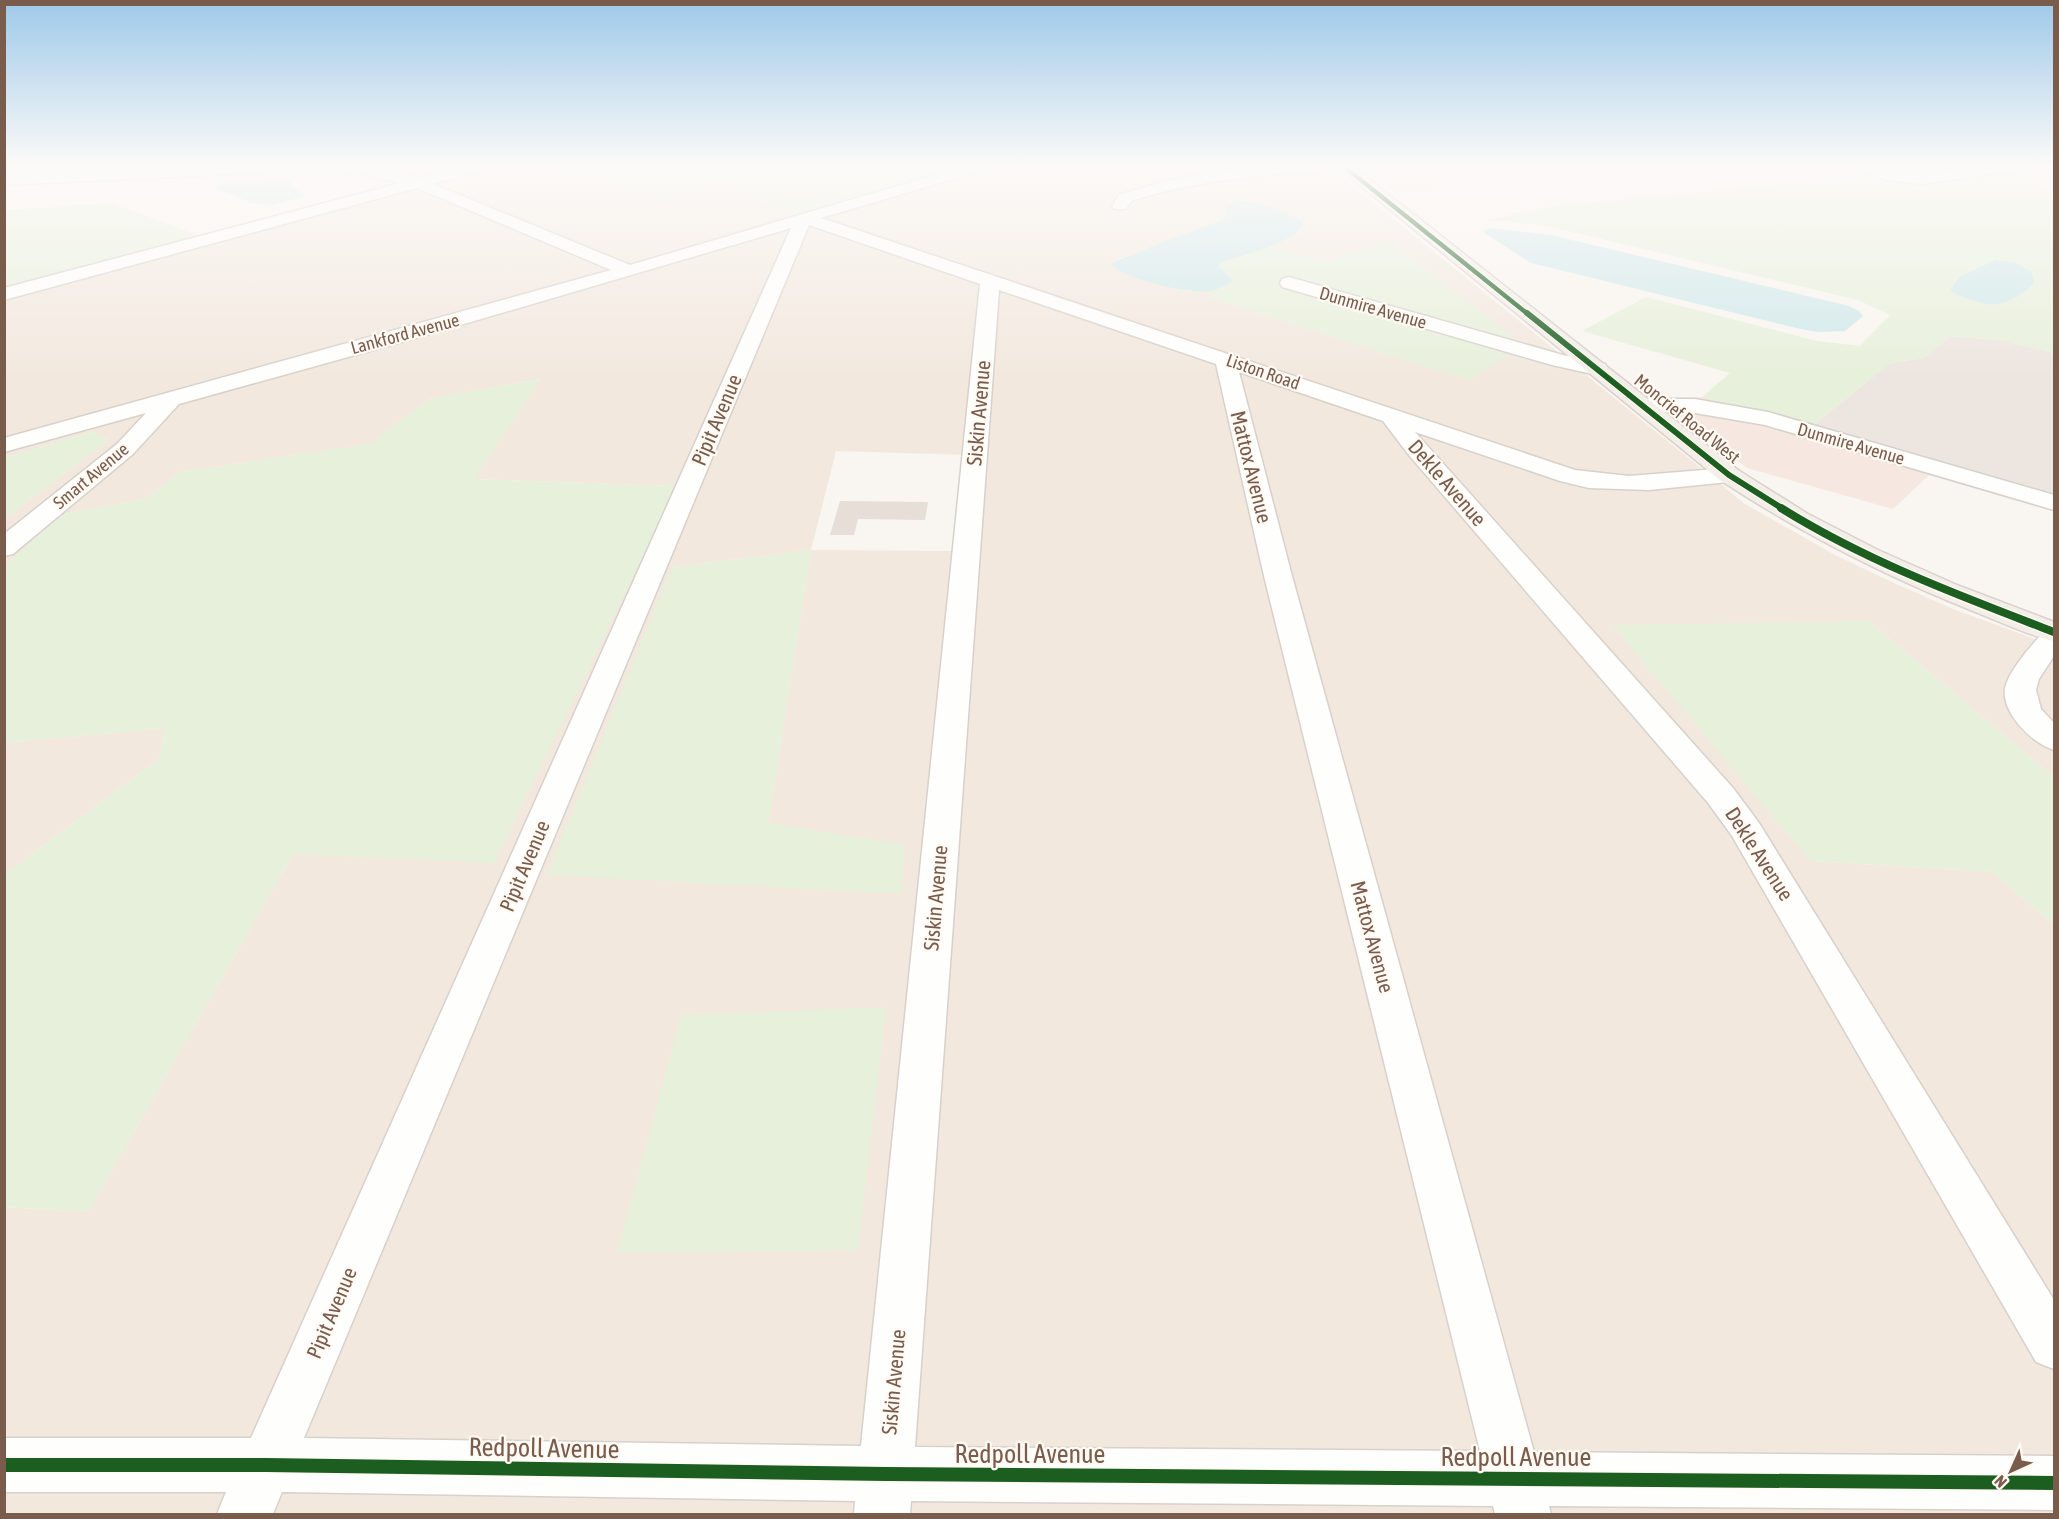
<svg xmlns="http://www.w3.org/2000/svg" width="2059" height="1519" viewBox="0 0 2059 1519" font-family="'Asap Condensed',sans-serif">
  <rect width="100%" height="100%" fill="#f9f5f0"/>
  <path fill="#f2e8de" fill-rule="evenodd" d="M498,164H541L659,198L716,185L807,215L980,164H1326L1745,504L1835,555L1894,583L1953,609L2054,646V777L1869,621L1810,861L1992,872L2054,925V1514H5L4,1207L88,1212L293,854L494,862L676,486L473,479L540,379L429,399L370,444L180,472L145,499L63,514L5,566V518L108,440L92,432L5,458V297ZM1247,200L1268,205L1302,221L1303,226L1298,232L1267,246L1327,262L1387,241L1470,380L1215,299L1212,291H1187L1112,264L1119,258L1144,252L1150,247L1210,226L1226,217L1228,203ZM836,451L967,455L955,551L811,550ZM811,550L768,823L672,567Z
    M1851,164H2039L2041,168L1918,185L1896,183L1865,176L1869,171Z
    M1429,171L1458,189L1396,193L1371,174Z
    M165,728L160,758L5,874V743Z"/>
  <path fill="#f6e8e1" d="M305,164H482L419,178L377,168Z
    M1357,164H1432L1442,170L1371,174Z
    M2039,164H2054V198L2021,171L2041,168Z
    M1702,397L1814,425L1942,463L1893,509L1747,468L1657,399Z"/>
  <path fill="#ede5e0" d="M1951,336L1998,340L2054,353V496L1814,425L1890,363L1923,358Z"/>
  <path fill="#f6eef6" d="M1432,164H1851L1869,171L1865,176L1554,206L1458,189L1429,171L1441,170Z"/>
  <path fill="#e7f0db" d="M541,164H945L961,170L807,215L717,185L659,198Z
    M2021,171L2054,198V353L1998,340L1951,336L1923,358L1890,363L1814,425L1702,397L1730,373L1582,331L1646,297L1817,341L1860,346L1890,315L1858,300L1543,225L1487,220L1554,206L1865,176L1896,183L1918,185Z
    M114,204L205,238L5,291V210Z
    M1387,241L1524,345L1470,380L1214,299L1212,291L1234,281L1219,267L1221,263L1267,246L1327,262Z
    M541,379L474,479L677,486L494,863L293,854L88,1212L5,1207V874L160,758L165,728L5,743L4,566L63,514L145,499L180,472L369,444L429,399Z
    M92,432L108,440L5,518V458Z
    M811,550L768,823L905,845L901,894L547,875L672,567Z
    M1869,621L2054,777V925L1992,872L1810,861L1612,625Z
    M886,1007L858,1250L617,1253L681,1015Z"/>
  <path fill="#d0e8ea" d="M292,179L290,185L305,196L273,205L250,202L216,189L223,181Z
    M1236,201C1261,200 1280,210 1302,221L1303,226C1287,245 1244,254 1221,263L1219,267L1234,281C1227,284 1219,289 1212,291C1194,295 1121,279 1111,264C1123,255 1138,256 1150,247L1220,221L1226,217V205Z
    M1489,228L1551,235L1849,306L1859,311L1863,316L1845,331L1817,332L1796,328L1531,263L1486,234L1483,230Z
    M1996,260L2015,263L2032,272L2034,283C2004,312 1986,308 1950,291L1959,277Z"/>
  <path fill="#e6ded7" d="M840,501L928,502L925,520L858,519L854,535H830Z"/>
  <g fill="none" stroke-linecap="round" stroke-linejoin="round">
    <g stroke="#d7d1cb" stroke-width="3">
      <path id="minor" d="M245,164H360L418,178L471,164H496L494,167L433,184L630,265L972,164H996L994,167L821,218L1575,470L1629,476L1729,468L1738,470L1741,475L1738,480L1729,482L1649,490L1589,488L1560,481L1415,432L1733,788L1759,823L2054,1300V1369L2036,1362L1732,836L1709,804L1408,454L1383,421L1239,372L1292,576L1534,1452L2054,1456V1510L1549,1506L1551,1514H1495L1493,1506L911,1501L910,1514H854L855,1501L282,1492L273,1514H217L226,1492H4V1438H251L791,228L420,337L179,404L133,454L13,554L4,556V534L117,444L146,413L4,452V438L611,270L417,188L4,300V288L400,183L358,173L300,171L4,185V175ZM809,225L980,284L861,1446L304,1438ZM999,290L1216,364L1264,576L1480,1451L915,1447Z
        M1284,164L1350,165L1342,170C1270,174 1200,179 1131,201L1126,209H1114L1112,206L1119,195C1173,177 1227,168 1284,164Z
        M1851,164H1872L1890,171L1921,174L1996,164H2037L2030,169L1921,184L1887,180L1853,167Z
        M1289,277L1563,355L1605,364L1608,369L1605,374L1597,375L1552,365L1282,287L1280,283L1282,279Z
        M1645,399H1695L1768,412L2054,495V510L1765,425L1695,413L1637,411L1634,406L1637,401Z
        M2054,629V656L2039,679L2036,690L2041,709L2054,723V750C2033,744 2001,713 2005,688C2008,675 2018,663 2026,652C2035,642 2041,632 2054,629Z"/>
    </g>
    <g stroke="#dad1cc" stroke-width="3">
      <path id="major" d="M1334,164H1350L1738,470L1808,514L1878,550L1957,585L2054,622V641C2027,635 1999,621 1973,611C1883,575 1801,533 1720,480Z"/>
    </g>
    <use href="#minor" fill="#fefefd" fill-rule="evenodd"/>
    <use href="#major" fill="#f3eee8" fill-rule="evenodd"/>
    <g stroke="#fffaf3" stroke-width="7">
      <path id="cycleway-far3" d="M1341,164L1529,315"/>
    </g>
    <g stroke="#fffaf3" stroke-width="8">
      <path id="cycleway-far2" d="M1527,313L1729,475L1783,509"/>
    </g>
    <g stroke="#fffaf3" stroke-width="11">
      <path id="cycleway-far1" d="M1781,508C1866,561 1960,596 2054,632"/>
    </g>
    <g stroke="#fffaf3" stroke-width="17">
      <path id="cycleway" d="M4,1465H266L886,1474L2054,1483"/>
    </g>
    <use href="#cycleway-far3" stroke="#1b5e20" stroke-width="4.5"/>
    <use href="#cycleway-far2" stroke="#1b5e20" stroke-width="6"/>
    <use href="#cycleway-far1" stroke="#1b5e20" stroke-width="8"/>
    <use href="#cycleway" stroke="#1b5e20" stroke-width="14"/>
  </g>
  <linearGradient id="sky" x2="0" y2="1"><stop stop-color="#9ec9e9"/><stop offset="0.44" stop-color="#fcfaf8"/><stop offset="1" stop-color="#fcfaf8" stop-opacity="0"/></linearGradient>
  <rect width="2059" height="377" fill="url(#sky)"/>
  <g text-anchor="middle" stroke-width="4.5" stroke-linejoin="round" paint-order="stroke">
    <g font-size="18" fill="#7a5c4d" stroke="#fffaf3">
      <text transform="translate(1373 308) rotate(16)" y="6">Dunmire Avenue</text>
      <text transform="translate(405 334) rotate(-15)" y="6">Lankford Avenue</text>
      <text transform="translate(1263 372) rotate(19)" y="6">Liston Road</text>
      <text transform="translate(1687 419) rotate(39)" y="6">Moncrief Road West</text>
      <text transform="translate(1851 444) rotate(16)" y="6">Dunmire Avenue</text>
      <text transform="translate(91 476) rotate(-40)" y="6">Smart Avenue</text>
    </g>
    <g font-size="21" fill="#7a5c4d" stroke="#fffaf3">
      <text transform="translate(979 413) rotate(-85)" y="7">Siskin Avenue</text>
      <text transform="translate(717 420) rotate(-67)" y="7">Pipit Avenue</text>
      <text transform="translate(1251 467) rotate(76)" y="7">Mattox Avenue</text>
      <text transform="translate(1447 483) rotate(49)" y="7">Dekle Avenue</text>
      <text transform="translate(1759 854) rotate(57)" y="7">Dekle Avenue</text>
      <text transform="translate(525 866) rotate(-67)" y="7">Pipit Avenue</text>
      <text transform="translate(936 898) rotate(-85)" y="7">Siskin Avenue</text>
      <text transform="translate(1372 937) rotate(75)" y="7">Mattox Avenue</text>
      <text transform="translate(332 1313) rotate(-67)" y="7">Pipit Avenue</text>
      <text transform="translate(894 1382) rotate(-85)" y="7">Siskin Avenue</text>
    </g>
    <g font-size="26" fill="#7a5c4d" stroke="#fffaf3">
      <text transform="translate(544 1448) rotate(1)" y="9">Redpoll Avenue</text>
      <text x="1030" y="1463">Redpoll Avenue</text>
      <text x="1516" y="1466">Redpoll Avenue</text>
    </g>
  </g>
  <rect width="2059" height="1519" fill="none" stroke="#7a5c4d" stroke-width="12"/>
  <g transform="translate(2011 1471) rotate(225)" stroke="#fffaf3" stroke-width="4.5" paint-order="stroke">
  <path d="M0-4.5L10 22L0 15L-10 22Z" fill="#7a5c4d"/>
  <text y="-9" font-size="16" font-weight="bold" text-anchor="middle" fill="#7a5c4d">N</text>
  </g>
</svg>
